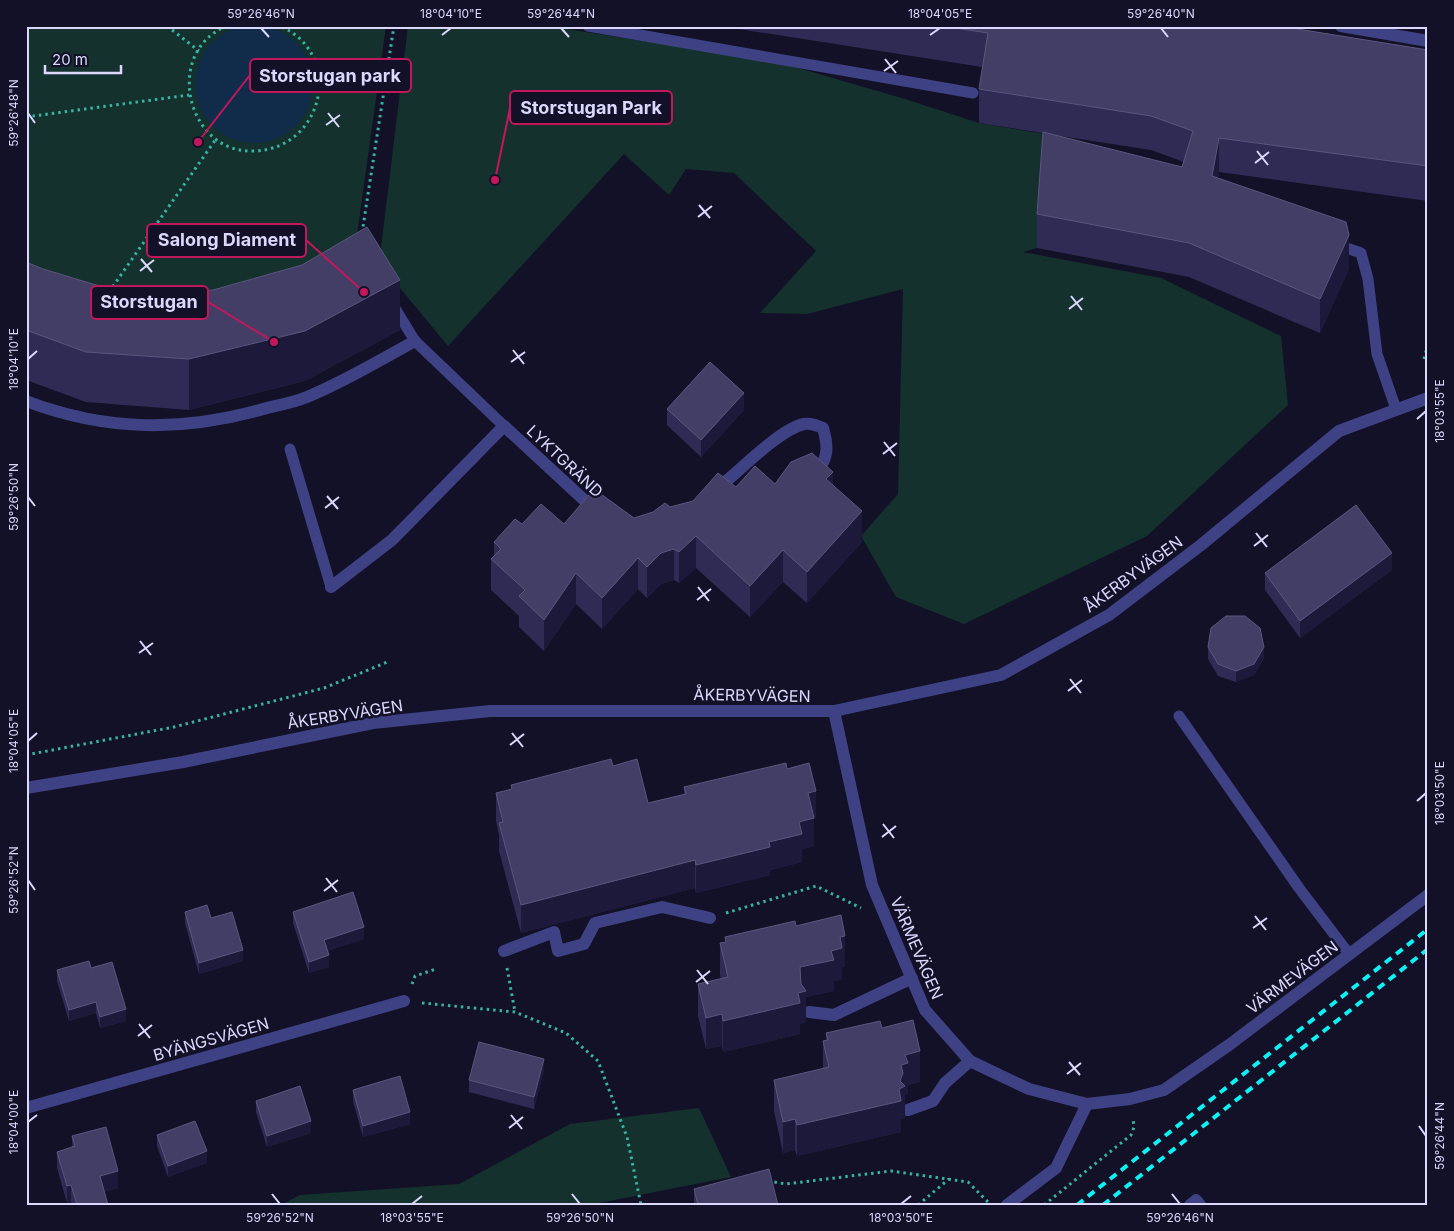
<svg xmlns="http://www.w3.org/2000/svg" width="1454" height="1231" viewBox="0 0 1454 1231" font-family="Inter,sans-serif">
  <rect width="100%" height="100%" fill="#131127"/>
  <path fill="#14312d" d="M26,26H386L354,257L247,306L26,287Z
    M408,26H548L781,63L905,99L979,123L1075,139L1071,174L1037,248L1023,252L1161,278L1281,336L1288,405L1147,536L964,624L896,597L861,536L898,494L903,289L807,314L760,313L816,251L734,173L686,169L669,195L624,154L448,346L390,276L381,248Z
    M699,1108L731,1177L589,1205H281L300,1195L459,1184L570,1124Z"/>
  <path fill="#112c4b" d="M195 84a59 59 0 1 1 118 0a59 59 0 1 1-118 0Z"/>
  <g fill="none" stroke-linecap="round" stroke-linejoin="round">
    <path stroke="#36b4a2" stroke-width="3" stroke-dasharray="2.5 4" stroke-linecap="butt" d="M167,26L199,51
      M227,26C163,51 186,154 254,151C324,149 345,54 280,26
      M26,117L189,95
      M362,233L394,26
      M109,292L216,139
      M1424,359L1428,344
      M26,755L174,727L324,688L390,661
      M726,913L816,886L861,908
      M507,968L515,1012
      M412,984L415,976L436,969
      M422,1003L515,1012L566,1033L598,1061L627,1137L641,1205
      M768,1181L786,1184L891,1171L968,1182L989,1203
      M918,1205L949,1179
      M1044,1205L1131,1135L1134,1127L1133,1118"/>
    <path stroke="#3e4284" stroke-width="11" d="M588,26L973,93
      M1335,244L1361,253L1368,279L1377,354L1396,409
      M393,305L415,341L504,426
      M290,449L331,587
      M1179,716L1299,888L1349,954"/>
    <path stroke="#3e4284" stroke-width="12" d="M1341,26L1428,41"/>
    <path stroke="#3e4284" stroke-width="12" d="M26,401C107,432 185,432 267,408C280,405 295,402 307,397C344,382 380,360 415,341
      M714,491C736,475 779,429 804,424C811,423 816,425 823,428C828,445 830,462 812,474
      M331,587L392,540L504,426L596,511
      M834,711L872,885L925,1010L970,1061L1029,1089L1087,1104L1130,1099L1164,1090L1229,1045L1428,895
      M504,951L554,932L558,951L584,944L595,923L662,907L710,918
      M809,1012L834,1015L912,978
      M26,1108L404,1001
      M908,1110L933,1101L945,1083L970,1061
      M1007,1205L1056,1168L1087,1104
      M1190,1205L1196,1200L1200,1205"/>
    <path stroke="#3e4284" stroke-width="12" d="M26,788L183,762L373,723L490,711H834L1001,675L1109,615L1201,545L1339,431L1428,398"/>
    <path stroke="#0ef1f4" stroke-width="4" stroke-dasharray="8 6" stroke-linecap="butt" d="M1077,1205L1428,929
      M1103,1205L1428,949"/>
  </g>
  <path fill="#302b54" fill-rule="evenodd" d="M720,26H1279L1428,50V201L1219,172L1218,178L1349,269L1320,333L1189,277L1037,248V214L1043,133L979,123V89L982,67ZM1054,135L1151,150L1184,162L1182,167Z
    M26,262L43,269L126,294L400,330L305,381L189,410L86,402L26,380Z
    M667,409L744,410L701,457L667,425Z
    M775,484L833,485L862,542L807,603L783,582L750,617L696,568L679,583L674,580L661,584L647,598L638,589L602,629L576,604L544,651L519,627V616L491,590V559L494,556V542L522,524H564L634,518L693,501L736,487Z
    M1392,570L1300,638L1265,590V573Z
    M1208,647L1264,658L1254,675L1236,682L1218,676L1208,659Z
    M613,766L648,803L684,794V787L787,769L816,818L814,819V846L802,849V862L770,870V875L696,893L695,888L521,933L499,851V835L496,821V793L511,789V785Z
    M185,912L211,918L243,961L199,974L185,923Z
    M293,912L364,939L327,951L329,967L309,973L293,923Z
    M796,926L845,967H842V979L834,981V991L806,997V1022L800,1024V1034L723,1052L722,1046L706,1049L698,1016V984L721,979L720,974V943L725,942V937Z
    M91,968L126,1021L100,1028L96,1013L69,1021L57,981V970Z
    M882,1028L920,1082L908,1085V1094L905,1095V1118L901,1119V1132L797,1156L795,1150L783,1153L774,1111V1080L823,1069V1041H826V1033Z
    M544,1070L534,1109L469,1092V1080Z
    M353,1090L410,1124L363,1137L353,1101Z
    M256,1101L311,1133L267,1147L256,1112Z
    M157,1135L207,1163L168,1177L157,1146Z
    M72,1136L118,1188L104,1192L108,1205H72L71,1202L67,1203L57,1168V1152L72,1147Z
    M694,1189L778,1205H694Z"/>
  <path fill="#1d193a" d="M1219,138V172L1212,210V176Z
    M1349,235V269L1320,333V299Z
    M400,280V330L305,381L189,410V359Z
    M744,393V410L701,457V440Z
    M833,472V503L826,479Z
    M862,511V542L807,603V572Z
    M696,536V568L679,583V552Z
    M674,549V580L661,584L647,598V567L661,553Z
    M783,550V582L750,617V586Z
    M1392,553V570L1300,638V621Z
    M638,558V589L602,629V598Z
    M576,573V604L544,651V620Z
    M1264,647V658L1254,675L1236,682V671Z
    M816,791V818L814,819V846L802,849V862L770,870V875L696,893V865L769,842L799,822L808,793Z
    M695,860V888L521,933V905Z
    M364,927V939L324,952V940Z
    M845,936V967H842V979L834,981V991L806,997V1022L800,1024V1034L723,1052V1021L798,993L800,967L831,951L840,937Z
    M243,950V961L199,974V963Z
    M329,955V967L309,973V962Z
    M96,1002V1013L69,1021V1010Z
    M126,1009V1021L100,1028V1017Z
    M722,1014V1046L706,1049V1018Z
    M920,1051V1082L908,1085V1094L905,1095V1118L901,1119V1132L797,1156V1125L899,1089L901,1065L905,1055Z
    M544,1059V1070L534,1109V1097Z
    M410,1112V1124L363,1137V1126Z
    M795,1119V1150L783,1153V1122Z
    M311,1121V1133L267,1147V1136Z
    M207,1151V1163L168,1177V1166Z
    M118,1171V1188L100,1193V1176Z
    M71,1185V1202L67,1203V1186Z"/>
  <path fill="#423e66" stroke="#5a567e" d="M942,26H1279L1428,50V166L1219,138L1212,176L1346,222L1349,235L1320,299L1189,243L1037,214L1043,132L1182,167L1193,131L1151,116L979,89L988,33Z
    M367,227L400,280L305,331L189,359L86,352L26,330V262L43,269L126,294L213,290L302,265Z
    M710,362L744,393L701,440L667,409Z
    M812,453L833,472L826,479L862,511L807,572L783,550L750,586L696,536L679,552L674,549L661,553L647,567L638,558L602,598L576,573L544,620L519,596L525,590L491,559L501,549L494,542L515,519L522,524L541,504L564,524L594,489L634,518L653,512L665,503L670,507L693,501L718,473L736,487L755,466L775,484L791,462Z
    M1356,505L1392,553L1300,621L1265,573Z
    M1226,616H1245L1260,628L1264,647L1254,664L1236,671L1218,664L1208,647L1211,628Z
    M611,759L613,766L637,759L648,803L686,794L684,787L786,763L787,769L809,763L816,791L808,793L814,818L799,822L802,834L769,842L770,847L696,865L695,860L521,905L499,823L503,822L496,793L512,789L511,785Z
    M353,892L364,927L324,940L329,955L309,962L293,912Z
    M207,905L211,918L232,912L243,950L199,963L185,912Z
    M841,915L845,936L840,937L842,948L831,951L834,960L800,967L801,984L806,991L798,993L800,1003L723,1021L722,1014L706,1018L698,984L728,977L720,943L726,942L725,937L795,921L796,926Z
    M89,961L91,968L112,962L126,1009L100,1017L96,1002L69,1010L57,970Z
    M913,1020L920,1051L905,1055L908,1063L901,1065L903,1073L900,1081L905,1086L899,1089L901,1101L797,1125L795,1119L783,1122L774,1080L829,1067L823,1041L828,1040L826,1033L880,1021L882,1028Z
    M479,1042L544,1059L534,1097L469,1080Z
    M400,1076L410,1112L363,1126L353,1090Z
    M300,1086L311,1121L267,1136L256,1101Z
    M195,1121L207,1151L168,1166L157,1135Z
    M106,1127L118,1171L100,1176L108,1205H77L71,1185L67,1186L57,1152L75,1146L72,1136Z
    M769,1169L778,1205H698L694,1189Z"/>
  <path fill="none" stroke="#dad9fd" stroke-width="2" d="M261,28L269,37M561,28L569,37M1161,28L1168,37M442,35L451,28M930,35L940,28M885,59L896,73M884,71L898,61M28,113L35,123M328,113L339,127M326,125L340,115M1257,151L1268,165M1255,163L1269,152M699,205L710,218M698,217L712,206M141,259L152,272M140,271L154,260M1071,296L1082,310M1069,309L1083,298M513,350L524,364M28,359L37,351M511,362L525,352M1417,419L1426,411M884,442L895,456M883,454L897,443M327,496L338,509M28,497L35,506M325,508L339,497M1256,533L1267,547M1254,546L1268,535M698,587L709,601M697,600L711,589M140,641L151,655M139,653L153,643M1070,679L1081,693M1068,691L1082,680M512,733L523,747M28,741L37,733M510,745L524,734M1417,801L1426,793M883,824L894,838M882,837L896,826M326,878L337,892M28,880L35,890M324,891L338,880M1255,916L1266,930M1253,928L1267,918M697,970L708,984M696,982L710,971M139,1024L150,1038M138,1036L152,1025M1069,1062L1080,1075M1067,1074L1081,1063M511,1115L522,1129M28,1122L37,1115M1419,1126L1426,1136M509,1128L523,1117M272,1194L280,1204M572,1194L580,1204M1172,1194L1180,1204M412,1204L422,1196M901,1204L911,1196"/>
  <g text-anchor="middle" stroke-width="5" stroke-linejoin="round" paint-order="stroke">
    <g font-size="16" fill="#dad9fd" stroke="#131127">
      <text transform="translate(565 461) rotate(43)" y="6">LYKTGRÄND</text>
      <text transform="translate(1133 574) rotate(-36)" y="6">ÅKERBYVÄGEN</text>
      <text transform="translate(752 695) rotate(1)" y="6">ÅKERBYVÄGEN</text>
      <text transform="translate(345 714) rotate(-9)" y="6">ÅKERBYVÄGEN</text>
      <text transform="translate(917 948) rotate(67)" y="6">VÄRMEVÄGEN</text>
      <text transform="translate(1292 977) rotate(-37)" y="6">VÄRMEVÄGEN</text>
      <text transform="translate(211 1039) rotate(-16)" y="6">BYÄNGSVÄGEN</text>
    </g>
  </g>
  <path fill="none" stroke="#c2185b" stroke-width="2" d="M198 142L250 75M495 180L510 108M364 292L306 240M274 342L208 302"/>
  <g fill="#c2185b" stroke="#131127" stroke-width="2">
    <circle cx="198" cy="142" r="5"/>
    <circle cx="495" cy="180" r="5"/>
    <circle cx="364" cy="292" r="5"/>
    <circle cx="274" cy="342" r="5"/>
  </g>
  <g fill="#131127" stroke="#c2185b" stroke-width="2">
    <rect x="250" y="59" width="161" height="33" rx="5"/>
    <rect x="510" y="91" width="162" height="33" rx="5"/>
    <rect x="147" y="224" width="159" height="33" rx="5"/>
    <rect x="91" y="286" width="117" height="33" rx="5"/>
  </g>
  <g font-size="18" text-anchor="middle" font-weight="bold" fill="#dad9fd">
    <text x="330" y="82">Storstugan park</text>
    <text x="591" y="114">Storstugan Park</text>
    <text x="227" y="246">Salong Diament</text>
    <text x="149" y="308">Storstugan</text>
  </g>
  <rect width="1454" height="1231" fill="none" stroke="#131127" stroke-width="55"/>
  <path d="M45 65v8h76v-8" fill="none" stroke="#dad9fd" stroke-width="2.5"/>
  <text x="52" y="65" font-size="15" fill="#dad9fd" stroke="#131127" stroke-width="4" paint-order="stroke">20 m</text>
  <rect x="28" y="28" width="1398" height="1176" fill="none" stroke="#dad9fd" stroke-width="2"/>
  <g font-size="12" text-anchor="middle" fill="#dad9fd">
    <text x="261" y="18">59°26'46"N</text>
    <text x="451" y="18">18°04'10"E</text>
    <text x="561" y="18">59°26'44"N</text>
    <text x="940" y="18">18°04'05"E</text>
    <text x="1161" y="18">59°26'40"N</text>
    <text transform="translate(14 113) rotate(-90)" y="4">59°26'48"N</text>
    <text transform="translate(14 359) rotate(-90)" y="4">18°04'10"E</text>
    <text transform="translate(1440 411) rotate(-90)" y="4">18°03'55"E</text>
    <text transform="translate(14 497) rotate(-90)" y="4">59°26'50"N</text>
    <text transform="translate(14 741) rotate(-90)" y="4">18°04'05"E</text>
    <text transform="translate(1440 793) rotate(-90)" y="4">18°03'50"E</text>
    <text transform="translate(14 880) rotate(-90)" y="4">59°26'52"N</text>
    <text transform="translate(14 1122) rotate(-90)" y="4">18°04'00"E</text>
    <text transform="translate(1440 1136) rotate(-90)" y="4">59°26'44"N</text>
    <text x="280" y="1222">59°26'52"N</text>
    <text x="412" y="1222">18°03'55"E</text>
    <text x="580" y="1222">59°26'50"N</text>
    <text x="901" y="1222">18°03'50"E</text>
    <text x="1180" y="1222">59°26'46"N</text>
  </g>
</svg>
